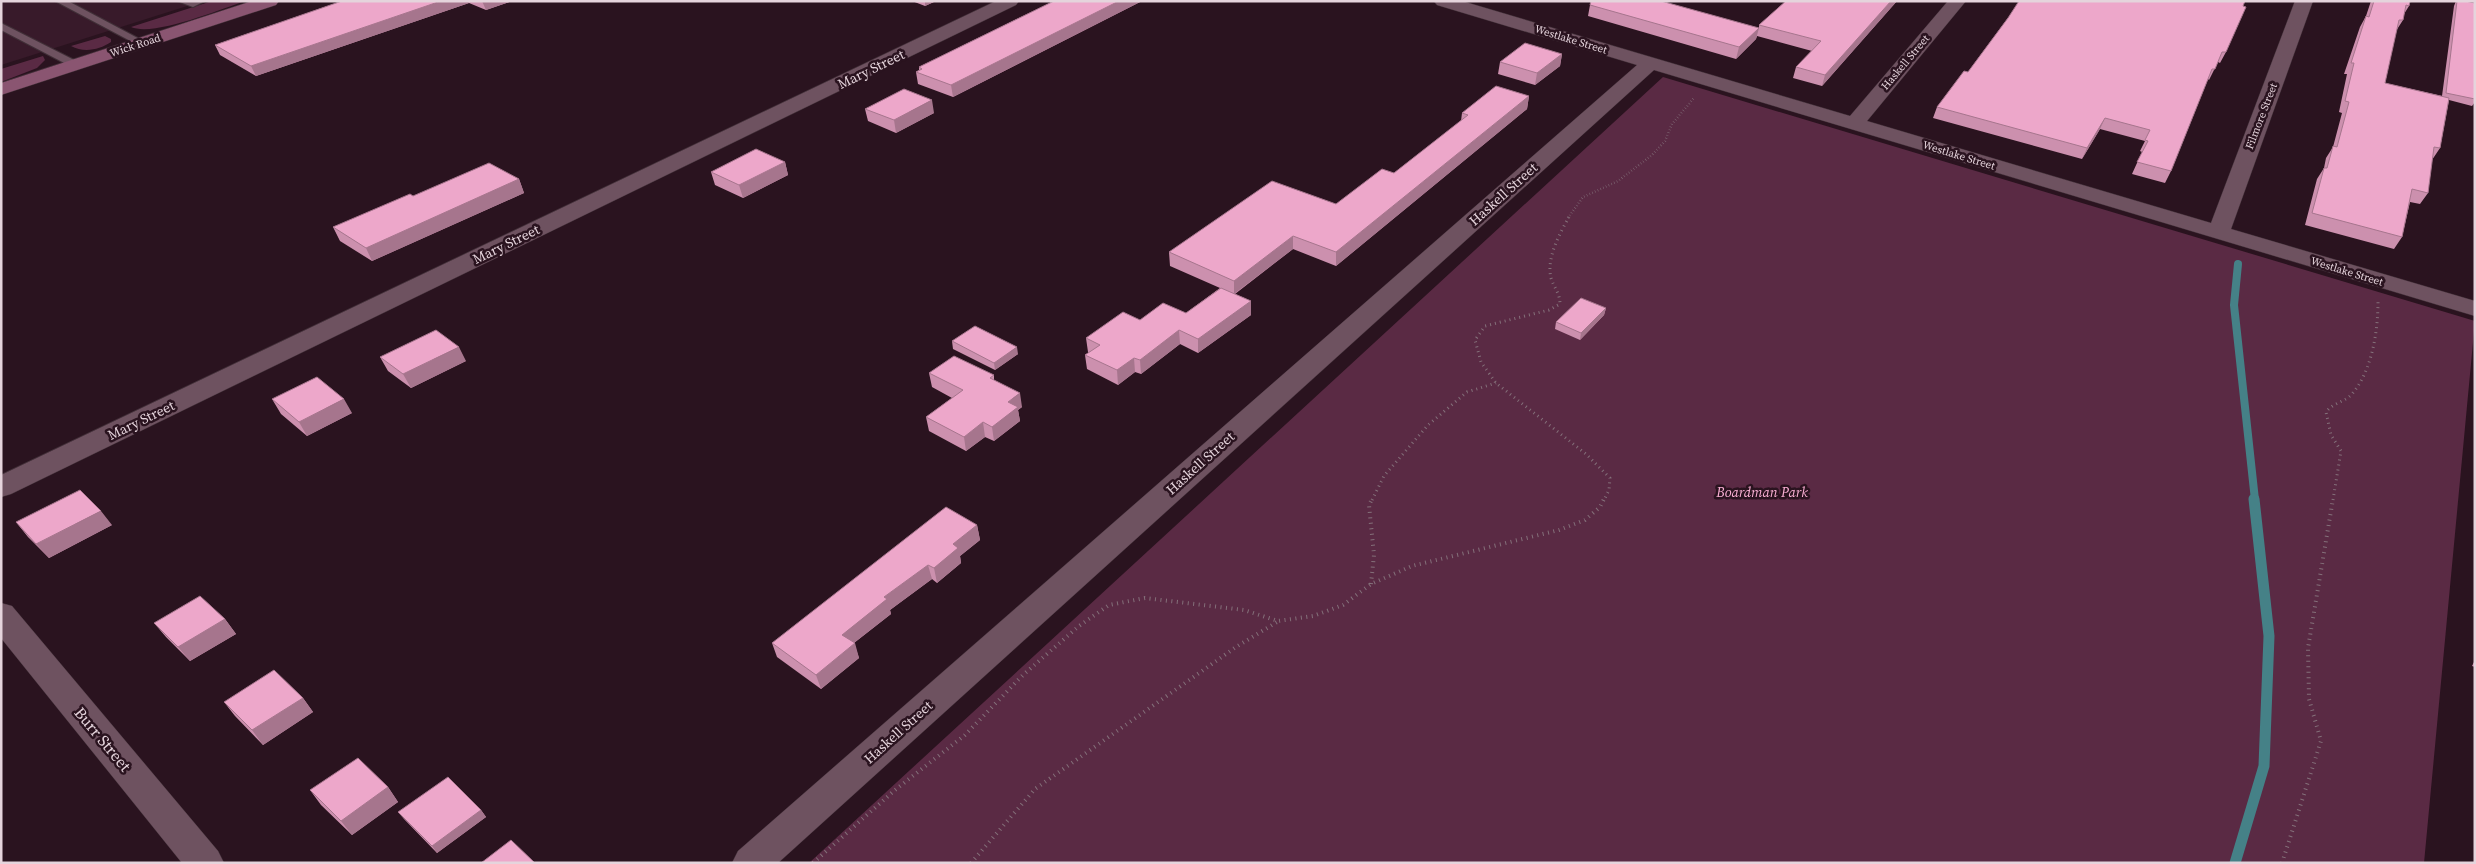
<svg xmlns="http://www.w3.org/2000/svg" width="2476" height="864" viewBox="0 0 2476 864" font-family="'Source Serif 4',serif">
  <rect width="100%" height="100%" fill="#2a131f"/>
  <path fill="#381a2a" d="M1,1H203L1,65Z"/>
  <path fill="#5a2a44" d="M212,1H245C221,9 154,37 131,27Z
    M105,36L111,39V42C99,50 84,53 71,46Z
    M43,56L45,60L37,68L1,82V69Z
    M1663,77L2475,321L2424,863H809Z"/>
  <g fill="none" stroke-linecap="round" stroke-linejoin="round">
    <path stroke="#458187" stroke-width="8" d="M2238,264L2234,305L2255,500"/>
    <path stroke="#458187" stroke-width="11" d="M2235,863L2264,766L2269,636L2254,499"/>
    <g stroke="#402f37" stroke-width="2">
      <path id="lane" d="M55,1H68L147,43L142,46L138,45Z
        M177,1H205L193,7Z
        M1,23L80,63L82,65L80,67H72L1,30Z"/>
    </g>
    <g stroke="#402f37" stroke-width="1">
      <path id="street" d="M996,1H1019L1016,5L11,494L1,497V475Z
        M1434,1H1462L1850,116L1948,1H1966L1867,121L2211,223L2295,1H2313L2231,229L2475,301V316L1654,70L778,863H732L738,851L1637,65L1437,5Z
        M1,603L12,606L218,851L224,863H182L1,638Z"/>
    </g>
    <g stroke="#402f37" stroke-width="1">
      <path id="secondary" d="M252,1H279L276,5L1,95V83Z"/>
    </g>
    <path stroke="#84707a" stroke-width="2.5" stroke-dasharray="0.5 2.5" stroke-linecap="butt" d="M1568,218L1583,197L1618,181L1652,155L1665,141L1672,124L1694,98"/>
    <path stroke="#84707a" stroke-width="3" stroke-dasharray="1 4" stroke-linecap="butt" d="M1569,217C1560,233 1546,258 1551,278C1554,288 1560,293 1560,304L1549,310L1485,326L1475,340L1481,362L1496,383L1586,454L1610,478L1609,490L1604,500
      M1372,500L1384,476L1428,425L1467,392L1496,383
      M2333,500L2341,451L2331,435L2326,412C2333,403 2344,402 2351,395C2372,372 2378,331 2378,302"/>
    <path stroke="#84707a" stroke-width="4" stroke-dasharray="1 4.5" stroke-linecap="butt" d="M1371,584L1374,555L1369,505L1372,499
      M813,863L895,790L965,735L1023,675L1079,626L1109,605L1145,598L1244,610L1278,621L1313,616L1343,605L1371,584L1412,566L1559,530L1585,520L1600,507L1604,499
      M971,863L1035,789L1236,647L1277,622
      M2282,863L2321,741L2309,699L2308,648L2333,499"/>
    <use href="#lane" fill="#6e5260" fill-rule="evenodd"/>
    <use href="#street" fill="#6e5260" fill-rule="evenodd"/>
    <use href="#secondary" fill="#8a5571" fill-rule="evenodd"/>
  </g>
  <path fill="#cc90ae" d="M342,1H512L486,10L469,3L256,76L220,55L215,45Z
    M912,1H936L925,6Z
    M1054,1H1142L953,97L918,84L916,72L919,70V67Z
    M1786,1H1897L1822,86L1793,78L1796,67L1812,51L1757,36L1756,39L1736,59L1588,16L1590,5L1759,28V25Z
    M2371,1H2410L2409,6L2404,14L2403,20L2396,31L2385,83L2442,96L2454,6L2456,1L2475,3V102L2472,106L2449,100L2440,148L2432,160L2428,193L2420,204L2410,202L2402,237L2394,249L2305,225L2317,179L2324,168L2326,158L2333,147L2342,113L2339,112L2347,74H2344L2360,27L2366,16Z
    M2008,18L2226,52L2220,63L2218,62L2209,80L2208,79L2171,171L2165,183L2132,174L2142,152L2140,151L2145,141L2100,129L2082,159L1933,118L1937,107L1968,72Z
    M1562,54L1560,66L1535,85L1498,74L1500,62Z
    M1529,96L1527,109L1336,266L1293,249L1235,294L1251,301V315L1198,353L1180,344L1141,374L1135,372L1118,385L1087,369L1085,355L1088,353V352L1086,338L1140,320L1186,313L1220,288L1170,266L1169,252L1336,204L1394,173L1461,121L1462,113Z
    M865,109L934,113L896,133L868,121Z
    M785,162L788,175L743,198L715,185L711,172Z
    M519,179L524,193L372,261L340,241L333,227L413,196Z
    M1606,308L1604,315L1580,340L1555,329L1556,322Z
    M952,341L1018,354L995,370L953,349Z
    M380,357L466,361L411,388L388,371Z
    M929,373L994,375V380L1022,407L1018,410L1020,421L994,441L985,437L966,451L929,431L926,417L952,398L932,387Z
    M272,399L352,413L307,436L281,414Z
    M16,522L112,525L49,558L28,537Z
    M977,525L980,540L960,556L961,563L937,583L932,579L890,610L891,614L854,643L859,658L821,689L777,657L772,643Z
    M225,619L236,634L190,661L166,637L154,623Z
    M2475,660V667L2472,666Z
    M303,698L313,712L263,745L235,716L224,702Z
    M388,787L398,802L352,835L321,805L310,790Z
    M481,810L486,817L437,853L404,819L398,812Z"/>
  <path fill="#a6758d" d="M441,1H468L469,3L256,76L251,66Z
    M482,1H512L486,10Z
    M925,1H936L925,6Z
    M1119,1H1142L953,97L951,85Z
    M1891,1H1897L1822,86L1825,75Z
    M1759,28L1756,39L1736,59L1739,47Z
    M1562,54L1560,66L1535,85L1537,73Z
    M1529,96L1527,109L1336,266V252Z
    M932,100L934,113L896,133L894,120Z
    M2105,118L2100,129L2082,159L2087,148Z
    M785,162L788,175L743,198L739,185Z
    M519,179L524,193L372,261L366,248Z
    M1293,236V249L1234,294V281Z
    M1251,301V315L1198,353V339Z
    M1606,308L1604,315L1580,340L1581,333Z
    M1179,330L1180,344L1141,374L1140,360Z
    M459,347L466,361L411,388L403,374Z
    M1017,347L1018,354L995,370L994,363Z
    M1134,358L1135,372L1118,385L1117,370Z
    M1020,393L1022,407L1018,410L1020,421L994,441L992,427L1008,402Z
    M344,399L352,413L307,436L299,422Z
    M983,422L985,437L966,451L964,437Z
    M101,511L112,525L49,558L36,544Z
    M977,525L980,540L960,556L961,563L937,583L934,568L953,544Z
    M928,565L932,579L890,610L891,614L846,649L842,635L884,597Z
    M225,619L236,634L190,661L178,647Z
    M855,643L859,658L821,689L816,675Z
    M303,698L313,712L263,745L252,730Z
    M388,787L398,802L352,835L341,821Z
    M481,810L486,817L437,853L432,846Z"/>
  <path fill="#eda7ca" stroke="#a6758d" d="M342,1H441L251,66L215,45Z
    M1054,1H1119L951,85L916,72L922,69L919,67Z
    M1591,1H1661L1759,28L1739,47L1590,5Z
    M1786,1H1891L1825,75L1796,67L1821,41L1759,25Z
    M2019,1H2245L2243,6L2246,7L2226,52H2222L2215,69H2212L2171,171L2137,162L2148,141L2145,140L2150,130L2105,118L2087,148L1937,107L1964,71L1968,72L2008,18Z
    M2374,1H2410L2409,6L2406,5L2403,20H2399L2385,83L2449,98L2440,148L2434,147L2428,193L2412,189L2402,237L2312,213L2324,168H2327L2333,146L2337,147L2349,102L2345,101L2354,63H2351L2366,16L2369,17Z
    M2457,1H2465L2475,3V99L2446,93Z
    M1525,43L1562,54L1537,73L1500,62Z
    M1496,86L1529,96L1336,252L1293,236L1234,281L1169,252L1272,181L1336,204L1382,169L1394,173L1468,115L1462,113Z
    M904,89L932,100L894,120L865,109Z
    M756,149L785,162L739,185L711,172Z
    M489,163L519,179L366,248L333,227L410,194L413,196Z
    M1221,288L1251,301L1198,339L1179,330L1140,360L1134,358L1117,370L1085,355L1100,345L1086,338L1123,312L1140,320L1163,303L1186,313Z
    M1581,298L1606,308L1581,333L1556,322Z
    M975,326L1017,347L994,363L952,341Z
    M436,330L459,347L403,374L380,357Z
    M954,356L994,375L990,378L1020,393L1008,402L1018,407L992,427L983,422L964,437L926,417L963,390L929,373Z
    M317,377L344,399L299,422L272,399Z
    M80,490L101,511L36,544L16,522Z
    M946,507L977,525L953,544L958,548L934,568L928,565L884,597L887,599L842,635L855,643L816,675L772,643Z
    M200,596L225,619L178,647L154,623Z
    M274,670L303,698L252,730L224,702Z
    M358,758L388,787L341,821L310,790Z
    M448,777L481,810L432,846L398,812Z
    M511,840L535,863H481Z"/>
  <g text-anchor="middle" stroke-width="5" stroke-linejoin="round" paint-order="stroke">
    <g font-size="11" fill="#e5d4dc" stroke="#2a131f">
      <text transform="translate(1571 39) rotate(17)" y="4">Westlake Street</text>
      <text transform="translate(135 45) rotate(-18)" y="4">Wick Road</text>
      <text transform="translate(1905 62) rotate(-50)" y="4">Haskell Street</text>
      <text transform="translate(2261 116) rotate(-69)" y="4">Filmore Street</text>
      <text transform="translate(1959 155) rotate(17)" y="4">Westlake Street</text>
      <text transform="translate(2347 271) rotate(17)" y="4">Westlake Street</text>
    </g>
    <g font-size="14" fill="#e5d4dc" stroke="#2a131f">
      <text transform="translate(871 69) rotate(-26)" y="5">Mary Street</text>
      <text transform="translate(1503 194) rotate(-42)" y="5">Haskell Street</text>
      <text transform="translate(506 244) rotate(-26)" y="5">Mary Street</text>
      <text transform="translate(141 420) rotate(-26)" y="5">Mary Street</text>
      <text transform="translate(1200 463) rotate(-42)" y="5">Haskell Street</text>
      <text transform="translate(898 732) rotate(-42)" y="5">Haskell Street</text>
    </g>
    <g font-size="14" font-style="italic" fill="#fbb0d5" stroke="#2a131f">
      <text x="1762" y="497">Boardman Park</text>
    </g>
    <g font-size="16" fill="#e5d4dc" stroke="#2a131f">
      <text transform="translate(103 739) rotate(50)" y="6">Burr Street</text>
    </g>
  </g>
  <rect width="2476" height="864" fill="none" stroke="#e5d4dc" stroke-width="5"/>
</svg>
